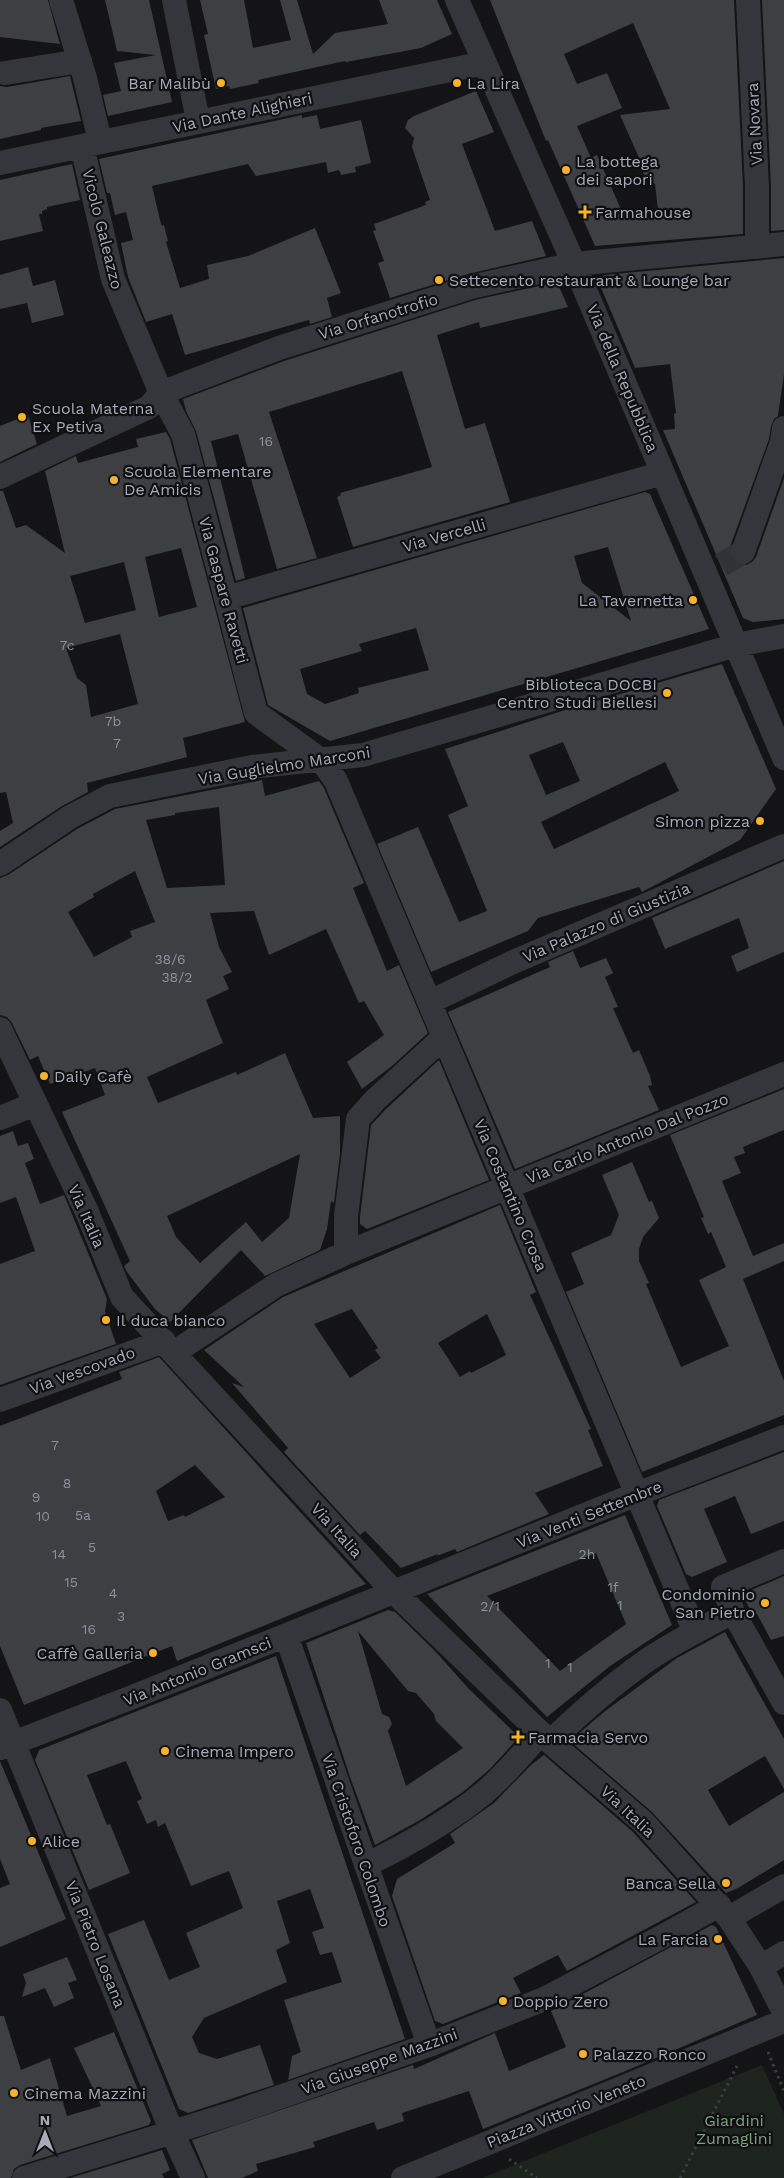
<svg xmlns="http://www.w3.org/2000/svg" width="784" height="2178" viewBox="0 0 784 2178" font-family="'Work Sans',sans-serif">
  <rect width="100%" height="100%" fill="#141416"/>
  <path fill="#1c241d" d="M762,2065L784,2114V2178H482Z"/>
  <path fill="#3e3f43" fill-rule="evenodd" d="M0,0H48L60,44L0,37Z
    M105,0H149L172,102L108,116L103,95L121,91L114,63L156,55L117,51Z
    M200,0H244L253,48L291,40L280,0H297L313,54L335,33L388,24L379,0H437L452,34L421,48L346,62L345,61L258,80L259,83L230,89L229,86L216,89L204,35L208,34Z
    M490,0H734L743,187V234L595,246L548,140L546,141ZM633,23L670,109L620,115L641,162L639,163L645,177L655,184L659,218L623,214L597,155L591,158L577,126L622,108L607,73L577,84L564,54Z
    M762,0H784V230L771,231V186Z
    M70,76L81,121L41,128V130L0,139V86L7,87Z
    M476,91L494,132L462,144L495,231L532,221L546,256L468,274L390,298L378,263L384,261L373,231L376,230L374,224L426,205L425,202L430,200L412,147L414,138L405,128L408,120L414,116Z
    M302,115V118L317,115L320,129L361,120L371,163L355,167L356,172L341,175L339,170L328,173L326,162L256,176L248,164L152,186L160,220L162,226L164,225L168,241L166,242L180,288L209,279L207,265L248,256L315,228L341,293L327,298L332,317L310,324L309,320L185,355L172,314L146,322L128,277L121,243L133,240L126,212L115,215L110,193H107L99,159Z
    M72,164L80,200L47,207V209L42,211V214H39L43,231L0,241V180Z
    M784,258V374L778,416L774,419L771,426L769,439L730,547L729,554L733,561L739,565H746L752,562L756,557L784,478V619L753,622L743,618L663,430L675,429L674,414L676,413L670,364L635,368L599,283L604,275Z
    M28,267L33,286L55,280L64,315L32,323L27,303L0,309V275Z
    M557,282L568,307L480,328L479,322L437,335L465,429L485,423L510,502L353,547L337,497L341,495L340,493L432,467L402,371L269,412L317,558L277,569L238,434L211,441L245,578L236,581L196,431L186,411L183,399L284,361L475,300Z
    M28,415L37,444L0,462V426Z
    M166,432L170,439L245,722L183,738L187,757L87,783L88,792L62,806L0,847V831L13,823L6,792L0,793V491H3L16,528L26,525L65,553L45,471L76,456L78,463L138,447L136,439ZM181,548L197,607L159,617L145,557ZM124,562L136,610L85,623L70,576ZM120,634L138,704L91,717L86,685L77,678L66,648Z
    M645,492L650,494L709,629L330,741L268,705L243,608ZM608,547L631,621L582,583L574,556ZM416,628L429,670L358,688L359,693L325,704L307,694L300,669L362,651L359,644Z
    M722,664L776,789L740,840L642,892L639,887L538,918L528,931L431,972L377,844L418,827L459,922L487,911L448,815L468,806L445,749L562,711ZM563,742L580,781L546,795L529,755ZM665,762L679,791L554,849L541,822Z
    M262,780L265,796L319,781L324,788L364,883L353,888L387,971L399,965L428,1033L392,1066L362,1089L347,1062L384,1035L364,1001L359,1003L326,929L269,955L254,911L210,913L219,947L232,972L223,976L229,989L206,1000L223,1043L147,1077L158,1103L236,1072L237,1075L285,1053L313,1118L340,1116V1154L334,1203L331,1201L327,1229L320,1250L265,1276L241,1250L170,1322L155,1309L127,1272L124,1266L130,1261L62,1112L105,1095L95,1068L50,1084L38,1056L30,1060L12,1023L7,1017L0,1015V878L8,875L77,829L115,809ZM219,807L225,885L167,888L146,820L175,815V813ZM135,871L155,922L130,931L132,937L94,957L68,912L94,897L93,894ZM300,1154L289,1218L262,1242L246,1222L200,1263L176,1237L167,1216Z
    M784,861V952L737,972L731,956L749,948L739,918L665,949L652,918Z
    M573,951L580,968L606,958L613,973L605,977L618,1007L613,1008L633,1053L639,1050L650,1076L652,1085L648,1086L659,1110L515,1169L448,1012L550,967L548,962Z
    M439,1060L489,1180L367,1229L360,1224V1217L371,1125L386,1109Z
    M784,1089V1130L743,1147L745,1153L734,1157L741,1173L722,1181L753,1256L784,1243V1261L743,1279L784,1381V1415L642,1472L566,1292L584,1284L571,1253L611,1235L619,1215L602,1175L632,1162L649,1202L652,1201L659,1218L643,1237L639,1249V1261L649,1283L646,1284L681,1367L729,1346L699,1280L726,1267L711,1232L708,1234L701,1218L704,1217L670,1135Z
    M13,1131L18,1146L28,1143L34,1159L25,1163L40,1204L64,1195L107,1299L105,1311L116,1344L0,1385V1264L35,1251L16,1197L0,1203V1136Z
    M500,1205L536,1292L530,1295L591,1429L588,1430L603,1466L535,1493L549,1514L457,1552L455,1549L437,1556L438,1554L401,1568L365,1531L360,1535L284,1452L288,1448L232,1383L244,1387L204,1350L283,1297ZM352,1309L378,1348L375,1350L381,1358L350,1378L314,1324ZM487,1314L506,1355L471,1373L470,1371L460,1377L438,1343Z
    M159,1357L366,1584L177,1661L172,1646L24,1705L0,1646V1426L122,1379L119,1372ZM195,1465L225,1497L185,1517L184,1515L168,1521L156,1491Z
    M784,1452V1521L751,1534L735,1496L704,1509L727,1562L692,1577L686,1574L657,1506L659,1500Z
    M625,1515L672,1625L610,1666L547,1717L427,1594ZM596,1553L626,1624L560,1671L487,1596Z
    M784,1576V1636L771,1640L757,1614L753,1615L742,1594Z
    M388,1610L395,1612L434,1650L469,1689L519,1737L490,1769L463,1792L420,1820L375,1845L350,1777L306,1643ZM358,1631L408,1691L416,1693L434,1714L436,1721L463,1748L406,1786L388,1731L392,1724L389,1717L382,1714Z
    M725,1632L784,1739V1789L765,1756L708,1790L729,1826L784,1792V1860L738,1888L726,1893L652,1812L570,1741L604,1712L677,1658Z
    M276,1656L405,2039L288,2080L292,2056L301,2052L284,2000L342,1982L332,1952L320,1955L312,1932L324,1928L310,1889L277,1901L290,1943L276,1950L287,1982L204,2018L192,2037L199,2053L217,2059L260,2045L274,2085L188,2113L179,2109L108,1934L144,1920L169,1980L200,1967L186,1933L243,1908L229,1871L191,1886L165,1823L158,1827L156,1820L147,1824L137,1801L142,1799L126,1761L87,1775L107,1825L110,1824L130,1873L89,1890L35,1760L39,1750Z
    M544,1755L633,1832L696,1902L567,1971L558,1955L513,1978L521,1993L443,2024L435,2021L392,1896L397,1879L455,1843L450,1834L494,1803L531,1765Z
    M0,1761L66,1919L0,1947V1888L10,1884L0,1859Z
    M712,1925L716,1927L757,2015L623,2072L483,2129L469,2091L402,2113L404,2121L377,2130L374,2122L313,2142L315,2147L256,2164L258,2171L242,2178H208L192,2140L413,2065L414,2069L495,2033L509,2071L566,2047L551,2011Z
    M67,1957L77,1980L68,1983L74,1998L54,2007L45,1988L22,1997L26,1983L23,1974Z
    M0,2016H4L21,2070L50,2058L67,2116L101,2106L74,2048L114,2032L151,2121L149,2125L20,2165L14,2169L11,2178H0Z
    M162,2150L170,2170L162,2174L164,2178H70Z"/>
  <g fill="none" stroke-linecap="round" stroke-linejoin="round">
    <path stroke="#313236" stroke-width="24" stroke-dasharray="24 12" stroke-linecap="butt" d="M721,565L743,552"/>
    <path stroke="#3b3d42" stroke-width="3" stroke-dasharray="2.5 4" stroke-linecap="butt" d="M768,2052L784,2091
      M509,2159L537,2178
      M680,2178L737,2066"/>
    <path stroke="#35363b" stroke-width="24" d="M61,0L85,78L100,141
      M174,0L198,121
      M457,0L574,264L784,758
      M748,0L757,187V247
      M5,73L80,61
      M82,146L113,279L161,393L183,434L256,713L322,761L336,781L695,1632
      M0,163L484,63
      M0,477L149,407L161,393L279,348L471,287L574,264L784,244
      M743,552L782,442L784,428
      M226,598L663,473
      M0,864L70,817L110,796L252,767L363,755L736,645L784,636
      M430,1002L511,963L784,846
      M0,1029L87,1212L122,1297L394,1592L550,1742L643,1822L729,1918L761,1967L784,2012
      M0,1118L35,1104
      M346,1253V1216L358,1119L376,1099L444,1037
      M175,1352L276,1285L346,1253L784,1074
      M0,1400L164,1341
      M733,1612L784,1703
      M286,1635L429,2045
      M0,1710L172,2132L193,2178
      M550,1742C580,1713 612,1685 646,1661C674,1642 704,1627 733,1612L723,1587L784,1561
      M0,1748L130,1698L637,1494L784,1437
      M366,1865C407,1845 449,1822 485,1792C505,1775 523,1753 541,1733
      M729,1918L784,1886
      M761,1967L784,1953
      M24,2178L234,2113L429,2045L544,1999L667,1934L719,1905
      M403,2178L784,2021"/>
  </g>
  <g fill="#f5b22d" stroke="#0f0f11" stroke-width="2">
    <circle cx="221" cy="83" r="5"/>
    <circle cx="457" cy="83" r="5"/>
    <circle cx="566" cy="170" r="5"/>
    <path d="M582.5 204.5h5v5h5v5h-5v5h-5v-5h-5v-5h5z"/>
    <circle cx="439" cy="280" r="5"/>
    <circle cx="22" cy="417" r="5"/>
    <circle cx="114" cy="480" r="5"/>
    <circle cx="693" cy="600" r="5"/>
    <circle cx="667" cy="693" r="5"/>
    <circle cx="760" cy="821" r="5"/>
    <circle cx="44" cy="1076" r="5"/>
    <circle cx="106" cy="1320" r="5"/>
    <circle cx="765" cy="1603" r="5"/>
    <circle cx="153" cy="1653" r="5"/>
    <path d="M515.5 1729.5h5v5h5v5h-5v5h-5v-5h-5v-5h5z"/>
    <circle cx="165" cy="1751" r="5"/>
    <circle cx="32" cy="1841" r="5"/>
    <circle cx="726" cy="1883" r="5"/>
    <circle cx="718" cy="1939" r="5"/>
    <circle cx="503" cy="2001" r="5"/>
    <circle cx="583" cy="2054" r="5"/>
    <circle cx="14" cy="2093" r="5"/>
  </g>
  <g text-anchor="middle" stroke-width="4.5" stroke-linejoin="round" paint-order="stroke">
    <g font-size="14" fill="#8c909a">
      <text x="266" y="446">16</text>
      <text x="67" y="650">7c</text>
      <text x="113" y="726">7b</text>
      <text x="117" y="748">7</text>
      <text x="170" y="964">38/6</text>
      <text x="177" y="982">38/2</text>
      <text x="55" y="1450">7</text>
      <text x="67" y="1488">8</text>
      <text x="36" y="1502">9</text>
      <text x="83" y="1520">5a</text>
      <text x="43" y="1521">10</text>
      <text x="92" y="1552">5</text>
      <text x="59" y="1559">14</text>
      <text x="587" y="1559">2h</text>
      <text x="71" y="1587">15</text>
      <text x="613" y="1592">1f</text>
      <text x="113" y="1598">4</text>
      <text x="620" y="1610">1</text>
      <text x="490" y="1611">2/1</text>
      <text x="121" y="1621">3</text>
      <text x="89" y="1634">16</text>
      <text x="548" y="1668">1</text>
      <text x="570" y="1672">1</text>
    </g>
    <g font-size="16" fill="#a6abb7" stroke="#0f0f11" text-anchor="start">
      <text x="211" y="89" text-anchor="end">Bar Malibù</text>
      <text x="467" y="89">La Lira</text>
      <text x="576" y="167">La bottega<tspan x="576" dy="18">dei sapori</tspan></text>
      <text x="595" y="218">Farmahouse</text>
      <text x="449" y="286">Settecento restaurant &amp; Lounge bar</text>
      <text x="32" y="414">Scuola Materna<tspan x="32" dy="18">Ex Petiva</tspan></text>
      <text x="124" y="477">Scuola Elementare<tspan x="124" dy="18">De Amicis</tspan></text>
      <text x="683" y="606" text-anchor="end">La Tavernetta</text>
      <text x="657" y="690" text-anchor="end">Biblioteca DOCBI<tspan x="657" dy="18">Centro Studi Biellesi</tspan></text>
      <text x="750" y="827" text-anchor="end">Simon pizza</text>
      <text x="54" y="1082">Daily Cafè</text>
      <text x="116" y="1326">Il duca bianco</text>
      <text x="755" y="1600" text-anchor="end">Condominio<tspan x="755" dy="18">San Pietro</tspan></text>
      <text x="143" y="1659" text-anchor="end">Caffè Galleria</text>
      <text x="528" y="1743">Farmacia Servo</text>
      <text x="175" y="1757">Cinema Impero</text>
      <text x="42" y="1847">Alice</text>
      <text x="716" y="1889" text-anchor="end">Banca Sella</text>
      <text x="708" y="1945" text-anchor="end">La Farcia</text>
      <text x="513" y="2007">Doppio Zero</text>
      <text x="593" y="2060">Palazzo Ronco</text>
      <text x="24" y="2099">Cinema Mazzini</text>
    </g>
    <g font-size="16" fill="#a6abb7" stroke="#0f0f11">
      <text transform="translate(242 112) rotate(-12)" y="6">Via Dante Alighieri</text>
      <text transform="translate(754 124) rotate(-93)" y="6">Via Novara</text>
      <text transform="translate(103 229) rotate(76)" y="6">Vicolo Galeazzo</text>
      <text transform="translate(378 316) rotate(-17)" y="6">Via Orfanotrofio</text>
      <text transform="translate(623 378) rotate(67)" y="6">Via della Repubblica</text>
      <text transform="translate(444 535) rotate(-16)" y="6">Via Vercelli</text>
      <text transform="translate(224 590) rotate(75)" y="6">Via Gaspare Ravetti</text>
      <text transform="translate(284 765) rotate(-9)" y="6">Via Guglielmo Marconi</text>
      <text transform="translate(606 922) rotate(-23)" y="6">Via Palazzo di Giustizia</text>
      <text transform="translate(627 1138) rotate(-22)" y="6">Via Carlo Antonio Dal Pozzo</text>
      <text transform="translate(511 1195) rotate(67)" y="6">Via Costantino Crosa</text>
      <text transform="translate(87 1216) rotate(66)" y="6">Via Italia</text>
      <text transform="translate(82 1370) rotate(-20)" y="6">Via Vescovado</text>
      <text transform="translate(589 1514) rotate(-22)" y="6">Via Venti Settembre</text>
      <text transform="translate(337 1530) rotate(48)" y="6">Via Italia</text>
      <text transform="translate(197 1671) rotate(-22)" y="6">Via Antonio Gramsci</text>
      <text transform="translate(628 1811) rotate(43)" y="6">Via Italia</text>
      <text transform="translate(357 1840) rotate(71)" y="6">Via Cristoforo Colombo</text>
      <text transform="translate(96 1944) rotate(68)" y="6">Via Pietro Losana</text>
      <text transform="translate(379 2061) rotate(-20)" y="6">Via Giuseppe Mazzini</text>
      <text transform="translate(566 2111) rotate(-22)" y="6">Piazza Vittorio Veneto</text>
    </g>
    <g font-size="16" fill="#7ca27f" stroke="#0f0f11">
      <text x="734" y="2126">Giardini<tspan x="734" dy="18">Zumaglini</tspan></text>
    </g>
  </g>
  <g transform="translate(45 2133)" stroke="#0f0f11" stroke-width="4" paint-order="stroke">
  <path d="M0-4L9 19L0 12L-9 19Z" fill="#a6abb7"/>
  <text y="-8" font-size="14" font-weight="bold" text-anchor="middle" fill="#a6abb7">N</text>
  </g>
</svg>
